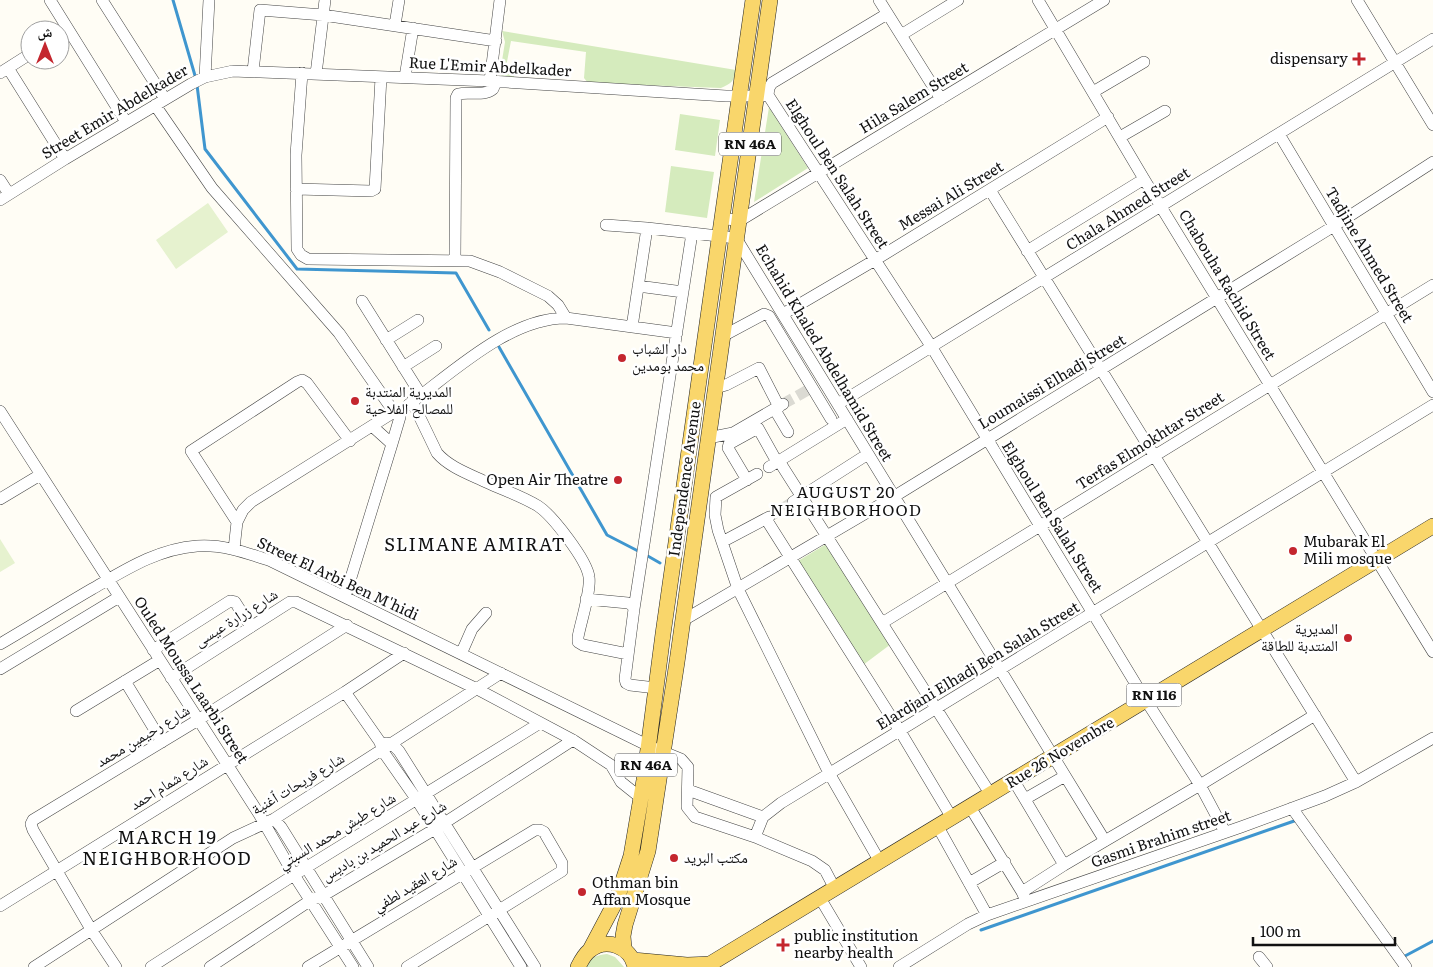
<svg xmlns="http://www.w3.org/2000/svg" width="1433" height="967" viewBox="0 0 1433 967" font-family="Literata,'Noto Naskh Arabic',serif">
  <rect width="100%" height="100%" fill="#fffdf5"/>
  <path fill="#d5ebbd" d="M502,31L736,70C735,81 730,84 721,88L588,83L584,78L586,52L511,41L505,72L514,74V77H502L500,73L505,42Z
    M769,107L808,168L754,202Z
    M680,114L720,120L715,156L675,150Z
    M671,166L714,172L707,218L665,212Z
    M828,543L891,644L863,665L798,561Z
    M607,954L615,957L624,967H584C590,958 596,955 607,954Z"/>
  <path fill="#e6f2cf" d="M208,203L228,232L176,269L156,240Z
    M0,539L15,563L0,572Z"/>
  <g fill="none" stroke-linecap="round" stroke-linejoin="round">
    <path stroke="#3f96cf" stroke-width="3" d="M173,0L196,79
      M197,85L205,149L297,269L456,273L489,330
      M499,347L607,535L640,552
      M646,555L660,563
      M981,930L1297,820
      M1405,956L1433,941"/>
    <path stroke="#dbdad3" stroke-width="11" stroke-dasharray="11 5.5" stroke-linecap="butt" d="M783,404L808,390
      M769,517L793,502"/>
    <g stroke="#444" stroke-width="12">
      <path id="minor" d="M50,0L126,122
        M102,0L165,99
        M879,0L941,99
        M1038,0L1144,179L1433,652
        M1357,0L1433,125
        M395,25L399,0
        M901,35L958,0
        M8,68L65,159
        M253,71L260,10L323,15L496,41
        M0,73L30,54
        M302,73L296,155L297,249L301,255L308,259L470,261L500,272L548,296L558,305L566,318
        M316,74L325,0
        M205,77L209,0
        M405,77L413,28
        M490,81L500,0
        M1093,92L1144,62
        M768,95L931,346L1140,691L1200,785L1225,832
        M768,95L769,88L772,83L887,14
        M155,105L212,188L339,333L394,412
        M1279,134L1433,392
        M1120,137L1165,111
        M0,180L9,194
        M296,189L371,191L375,189L381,77
        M990,190L1356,782
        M0,200L65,159L191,84L205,77L233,71L490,81L726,96H763
        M723,218L739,221L1104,0
        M606,225L647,228L736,238L1105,841
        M1027,251L1144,179
        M455,261L456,98L458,94C470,91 483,97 493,89L496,82
        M638,286L683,292
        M362,301L421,395
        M783,314L875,260L1108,117
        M632,327L647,228
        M723,336L764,314L769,316L831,419
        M386,340L418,320
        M403,367L436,346
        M715,388L726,385L759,368L779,407
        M412,401L437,453C449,467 469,474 486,482C503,490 522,496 538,506C552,515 587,560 589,577C591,591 581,621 578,637V642L583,645L628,654
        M838,404L1433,39
        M408,405C452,373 509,318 566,318L677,333
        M775,410L788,432
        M0,411L259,814L294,875L353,967
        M372,426L392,444
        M708,438L733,433L783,404
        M779,461L991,795
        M769,467L847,419
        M757,474L716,497L715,515L718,530L738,589L829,773L880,862
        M747,480L728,448L729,444L758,428L777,462
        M0,499L40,475
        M793,502L868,454
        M766,519L900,731L952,818
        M237,522L243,510L251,502L394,412H398L400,417L392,444L345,597
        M722,542L769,517
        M234,549L237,522L191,451L297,382L302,380L307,383L350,441
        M586,599L628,603L632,605L634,609L625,679L626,683L630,685L656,688
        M634,609L692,233
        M682,621L895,496L1334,226L1433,162
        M882,623L1433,285
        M0,644C31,626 61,607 92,589C125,570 157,549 197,546C223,544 247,553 271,561L649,746L681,759L688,767L687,807L695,817L755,837L812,861L825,870L835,889
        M153,650L230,601L235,602L251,627
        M461,654L472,629L486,613
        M0,669L119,597
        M171,678L290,602H296L477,689L573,740L611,765L621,782L641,798
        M125,681L162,742
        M345,692L380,742L382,750L417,800L521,967
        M76,711L160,660
        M386,743L392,744L399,751L535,967
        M1014,781L1064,865
        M688,790L763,817
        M1025,799L1065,776
        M970,807L1022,892
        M1292,808L1406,967
        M274,819L281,827L368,967
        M938,827L987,915
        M755,837L763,817L781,803L1433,405
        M969,883L1005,862
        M820,898L861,967
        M1026,901L1022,892L1064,865L1200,785L1315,715
        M0,906L345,692L404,653
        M1259,957L1267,967
        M34,967L233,838L274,819L501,673
        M116,967L92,931L33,830L31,824L33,820L198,720L347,625
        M151,967L294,875L540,723
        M210,967L311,900L324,895L435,829L573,740
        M308,967L535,830H540L544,832L562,863V871L407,967
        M899,967L968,924L987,915L1241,827L1325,796L1356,782L1433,738"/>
    </g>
    <g stroke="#222" stroke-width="16">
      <path id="major" d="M624,948L623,936L625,925L648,851L677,662L770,0
        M590,950L617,899L631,856L644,780L663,634L753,0
        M633,960L687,965L712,964
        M578,967C581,961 584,955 589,951C606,936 631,947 635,967
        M705,967L1433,526"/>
    </g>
    <use href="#minor" stroke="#fff" stroke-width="11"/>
    <use href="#major" stroke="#f9d66b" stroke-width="15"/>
  </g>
  <g fill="#c4262e" stroke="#fff" stroke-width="2">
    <path d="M1356.5 51.5h5v5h5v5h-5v5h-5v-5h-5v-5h5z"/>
    <circle cx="622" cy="358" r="5"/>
    <circle cx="355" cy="401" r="5"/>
    <circle cx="618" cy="480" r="5"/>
    <circle cx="1293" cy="551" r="5"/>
    <circle cx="1348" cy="638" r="5"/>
    <circle cx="674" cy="858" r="5"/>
    <circle cx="582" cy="892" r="5"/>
    <path d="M780.5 937.5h5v5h5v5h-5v5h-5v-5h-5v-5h5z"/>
  </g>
  <g text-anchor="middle" stroke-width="5" stroke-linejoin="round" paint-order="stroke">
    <g fill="#fff" stroke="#585858" stroke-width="1">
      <rect x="719" y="132.5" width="62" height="23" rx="4"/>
      <rect x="1126.5" y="683.5" width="55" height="23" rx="4"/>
      <rect x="615" y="753.5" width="62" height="23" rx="4"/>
    </g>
    <g font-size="14" font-weight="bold" fill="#111">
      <text x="750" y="149">RN 46A</text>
      <text x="1154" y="700">RN 116</text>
      <text x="646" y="770">RN 46A</text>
    </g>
    <g font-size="15" fill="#111" stroke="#fff" text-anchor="start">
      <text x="1348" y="64" text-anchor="end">dispensary</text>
      <text x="632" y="354">دار الشباب<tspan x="632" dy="17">محمد بومدين</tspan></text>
      <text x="365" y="397">المديرية المنتدبة<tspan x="365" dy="17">للمصالح الفلاحية</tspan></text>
      <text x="608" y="485" text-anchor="end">Open Air Theatre</text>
      <text x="1303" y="547">Mubarak El<tspan x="1303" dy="17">Mili mosque</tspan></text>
      <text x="1338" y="634" text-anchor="end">المديرية<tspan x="1338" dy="17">المنتدبة للطاقة</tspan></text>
      <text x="684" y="863">مكتب البريد</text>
      <text x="592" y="888">Othman bin<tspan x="592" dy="17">Affan Mosque</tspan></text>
      <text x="794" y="941">public institution<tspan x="794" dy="17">nearby health</tspan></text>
    </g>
    <g font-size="15" fill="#111" stroke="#fff">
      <text transform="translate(490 67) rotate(3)" y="5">Rue L'Emir Abdelkader</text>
      <text transform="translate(914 98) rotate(-31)" y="5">Hila Salem Street</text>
      <text transform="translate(115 112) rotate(-31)" y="5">Street Emir Abdelkader</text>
      <text transform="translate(837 174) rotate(57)" y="5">Elghoul Ben Salah Street</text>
      <text transform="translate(951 196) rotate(-31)" y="5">Messai Ali Street</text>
      <text transform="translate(1128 209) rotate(-32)" y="5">Chala Ahmed Street</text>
      <text transform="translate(1369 255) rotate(59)" y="5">Tadjine Ahmed Street</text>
      <text transform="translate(1227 285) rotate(59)" y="5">Chabouha Rachid Street</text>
      <text transform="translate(824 353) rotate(59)" y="5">Echahid Khaled Abdelhamid Street</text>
      <text transform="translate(1052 382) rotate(-31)" y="5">Loumaissi Elhadj Street</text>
      <text transform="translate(1150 441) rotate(-32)" y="5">Terfas Elmokhtar Street</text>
      <text transform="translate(685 479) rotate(-82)" y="5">Independence Avenue</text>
      <text transform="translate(1052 517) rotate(58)" y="5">Elghoul Ben Salah Street</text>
      <text transform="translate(338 579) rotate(25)" y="5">Street El Arbi Ben M'hidi</text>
      <text transform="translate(236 618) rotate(-32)" y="5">شارع زرارة عيسى</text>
      <text transform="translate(978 666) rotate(-31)" y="5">Elardjani Elhadj Ben Salah Street</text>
      <text transform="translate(191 680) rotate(57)" y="5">Ouled Moussa Laarbi Street</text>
      <text transform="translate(143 736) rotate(-31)" y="5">شارع رحيمين محمد</text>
      <text transform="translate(1060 753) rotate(-31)" y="5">Rue 26 Novembre</text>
      <text transform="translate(169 783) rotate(-32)" y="5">شارع شمام احمد</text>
      <text transform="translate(298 784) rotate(-31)" y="5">شارع فريحات ٱغنية</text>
      <text transform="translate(337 831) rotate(-31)" y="5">شارع طبش محمد السبتي</text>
      <text transform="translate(1161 839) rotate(-19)" y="5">Gasmi Brahim street</text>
      <text transform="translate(384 841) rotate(-31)" y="5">شارع عبد الحميد بن باديس</text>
      <text transform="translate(415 884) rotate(-31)" y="5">شارع العقيد لطفي</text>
    </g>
    <g font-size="16" letter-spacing="1" fill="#111" stroke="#fff">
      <text x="846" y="498">AUGUST 20<tspan x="846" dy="18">NEIGHBORHOOD</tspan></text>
    </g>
    <g font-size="18" letter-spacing="1" fill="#111" stroke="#fff">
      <text x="475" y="551">SLIMANE AMIRAT</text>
      <text x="167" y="844">MARCH 19<tspan x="167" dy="21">NEIGHBORHOOD</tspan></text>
    </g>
  </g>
  <g transform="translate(45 45)"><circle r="24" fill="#ffffff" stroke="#a0a0a0"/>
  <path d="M0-4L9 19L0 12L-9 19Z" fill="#c4262e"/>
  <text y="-8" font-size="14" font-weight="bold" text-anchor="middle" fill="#111111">ش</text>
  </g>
  <path d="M1253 937v8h142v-8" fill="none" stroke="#111111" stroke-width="2.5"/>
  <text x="1260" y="937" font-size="15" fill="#111111" stroke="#ffffff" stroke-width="4" paint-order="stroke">100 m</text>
</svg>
